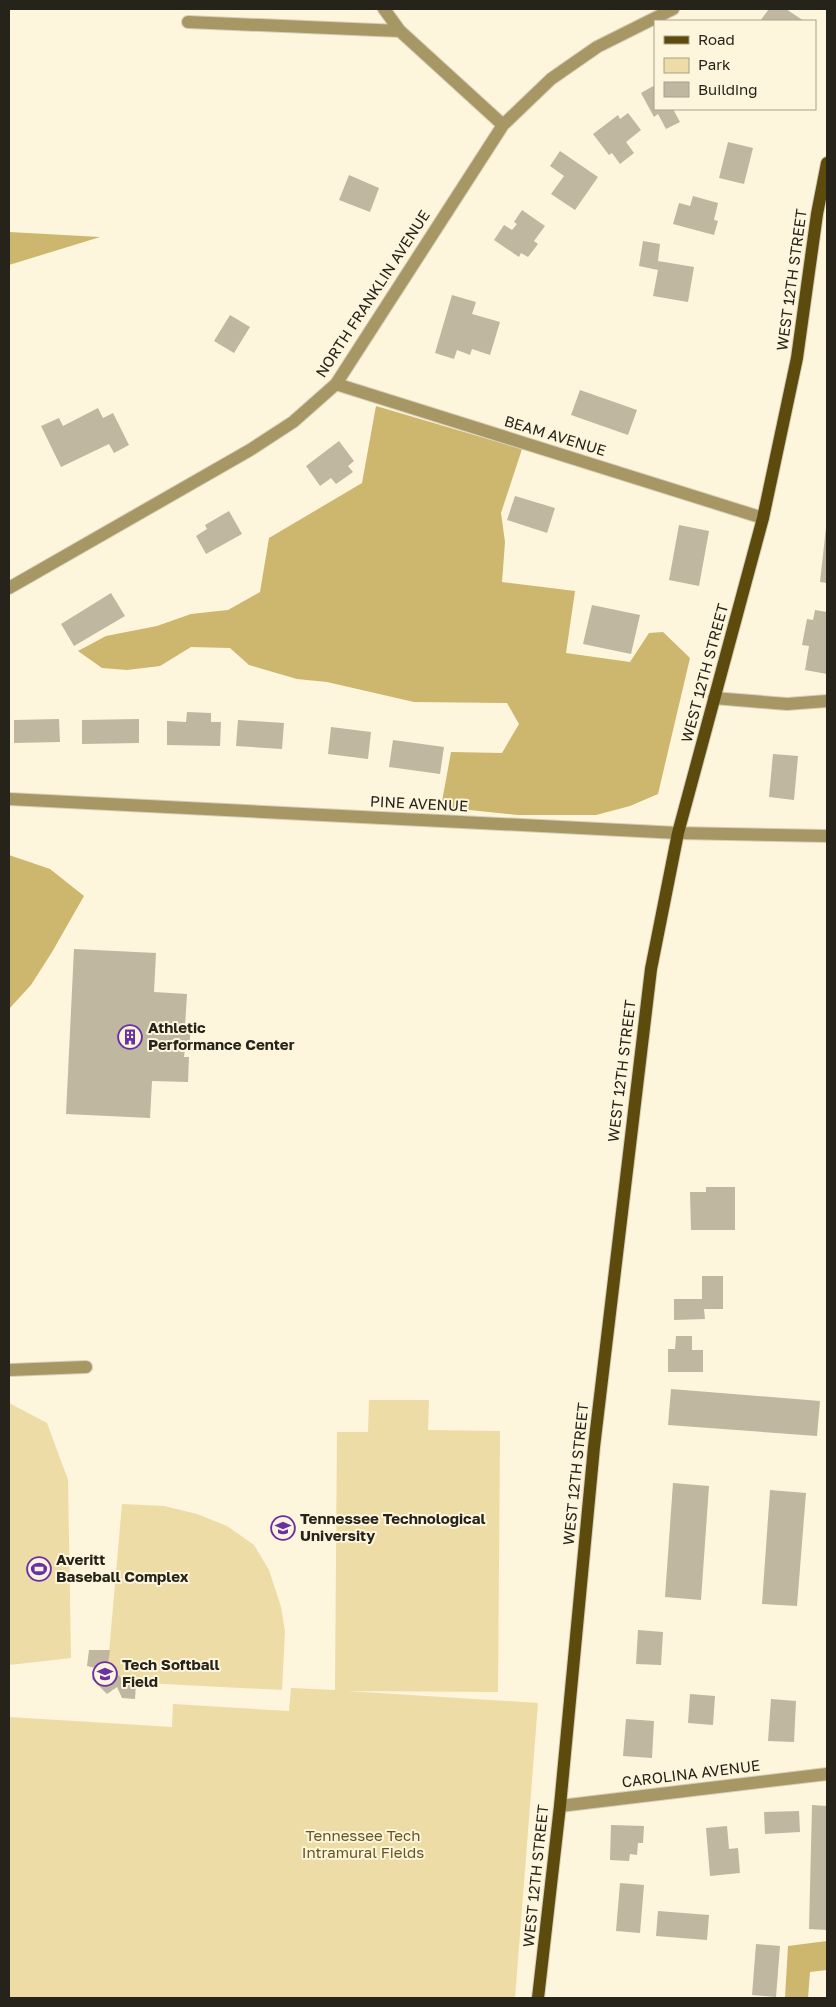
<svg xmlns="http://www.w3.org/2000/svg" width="836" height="2007" viewBox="0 0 836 2007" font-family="'Golos Text',sans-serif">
  <rect width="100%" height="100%" fill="#fdf5dc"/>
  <path fill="#eddca5" d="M369,1400H429L428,1430L500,1431L498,1692L347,1691L538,1703L515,1998H9V1717L172,1727L173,1704L289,1711L291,1688L335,1690L337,1432H368Z
    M9,1403L47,1423L68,1480L71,1658L9,1665Z
    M122,1504L164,1506L197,1514L227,1526L254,1545L269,1570L281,1607L285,1631L282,1690L125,1682L108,1664Z"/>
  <path fill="#cdb66d" d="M9,232L100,237L9,265Z
    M376,406L522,449L501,513L505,542L502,582L575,591L566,653L630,662L649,633L663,632L690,658L658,794L630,806L596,815H518L441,807L451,752L502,753L519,724L507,703L414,702L327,682L297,679L249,665L230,648L191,647L160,666L127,670L102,668L78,651L106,636L157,626L191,614L228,610L260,592L269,538L362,483Z
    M9,855L50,869L84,896L52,952L31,985L9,1009Z
    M827,1941V1970L810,1972L808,1998H785L788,1946Z"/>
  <path fill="#bfb7a0" d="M769,9H786L804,21H760Z
    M655,85V109H673L680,122L666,129L658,114L654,117L641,93Z
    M628,113L641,130L626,142L634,153L620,164L612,153L609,155L593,134L618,115L620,119Z
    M728,142L753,148L744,184L719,178Z
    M560,151L598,177L575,210L551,194L564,176L550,166Z
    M349,175L379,188L370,212L339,200Z
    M693,196L718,203L714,220L718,221L714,235L673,224L679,203L690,206Z
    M522,210L545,226L534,241L538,244L528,257L521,253L519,257L494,240L504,225L512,230L517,224L514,222Z
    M643,241L660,244L658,261L694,267L688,302L653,296L658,270L639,266Z
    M452,295L476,302L472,314L500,322L490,355L472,349L470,355L457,350L454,359L435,353Z
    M230,315L250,327L234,353L214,341Z
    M580,390L637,410L628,435L571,415Z
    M98,408L103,418L113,413L129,445L114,453L109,444L61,467L41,426L59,418L63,426Z
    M339,441L354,461L348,466L353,472L336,484L331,478L320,486L306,466Z
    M515,496L555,508L547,533L507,520Z
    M229,511L242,534L206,554L196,536L207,529L205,525Z
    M679,525L709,531L699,586L669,580Z
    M826,528H827V583L820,582Z
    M111,593L125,616L74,646L61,624Z
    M592,605L640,615L631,654L583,644Z
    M815,610L827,612V674L805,670L809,646L802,645L807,619L813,620Z
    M187,712L211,713V722H221L220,746L167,745V721L186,722Z
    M59,719L60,742L14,743V720Z
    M139,719V743L82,744V720Z
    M238,720L284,723L282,749L236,746Z
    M331,727L371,732L368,759L328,754Z
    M393,740L444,747L440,774L389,767Z
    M773,754L798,756L794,800L769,797Z
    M74,949L156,953L154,992L187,994L185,1026H191L189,1048H185L184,1057H189L188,1082L152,1081L150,1118L66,1114Z
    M706,1187H735V1230H691L690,1192H706Z
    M702,1276H723V1309H704L705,1319L674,1320V1299H702Z
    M676,1336H692V1350H703V1372H668V1349H675Z
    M671,1389L820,1401L817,1436L668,1425Z
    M673,1483L709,1486L701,1600L665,1597Z
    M770,1490L806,1493L797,1606L762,1604Z
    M638,1630L663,1632L661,1665L636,1664Z
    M89,1650H110L108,1664L125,1682H136L135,1699L122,1698L117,1687L107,1694L92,1679L96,1668L87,1666Z
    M690,1694L715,1696L713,1725L688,1723Z
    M771,1699L796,1701L794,1742L768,1741Z
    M626,1719L654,1721L652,1758L623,1756Z
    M812,1805L827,1806V1930L809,1929Z
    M799,1811L800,1832L765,1834L764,1812Z
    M611,1825L644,1826L643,1843H638L637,1855L630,1854L629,1861L610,1860Z
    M727,1826L729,1849L738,1848L740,1873L710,1876L706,1828Z
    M620,1883L644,1885L640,1933L616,1931Z
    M658,1911L709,1915L707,1940L656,1936Z
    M756,1944L780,1946L776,1997L752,1995Z"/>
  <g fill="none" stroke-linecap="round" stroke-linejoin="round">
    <g stroke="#d6cfb9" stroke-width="14">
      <path id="minor" d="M384,9L400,31L503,125
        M188,22L400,31
        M336,384L763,518
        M9,588L250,450L293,422L336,384L503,125L551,79L597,47L673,9
        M714,698L787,704L827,701
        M9,799L678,833L827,836
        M9,1370L86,1367
        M560,1806L827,1774"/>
    </g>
    <g stroke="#d6cfb9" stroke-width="14">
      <path id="major" d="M538,1998L560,1806L594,1447L651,969L678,833L763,518L797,358L817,214L827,163"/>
    </g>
    <use href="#minor" stroke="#a79765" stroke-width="12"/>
    <use href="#major" stroke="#5c4b0c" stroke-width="12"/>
  </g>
  <defs>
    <g id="building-ring" transform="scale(1.25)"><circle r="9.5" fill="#fdf5dc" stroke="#6b30a6" stroke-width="1.5"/><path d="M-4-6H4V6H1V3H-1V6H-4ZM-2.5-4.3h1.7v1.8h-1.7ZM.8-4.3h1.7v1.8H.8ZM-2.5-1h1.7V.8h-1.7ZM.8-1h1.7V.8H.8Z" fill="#6b30a6"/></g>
    <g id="university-ring" transform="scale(1.25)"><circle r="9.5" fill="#fdf5dc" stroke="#6b30a6" stroke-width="1.5"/><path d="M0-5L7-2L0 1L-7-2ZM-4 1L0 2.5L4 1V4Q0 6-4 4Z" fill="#6b30a6"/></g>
    <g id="stadium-ring" transform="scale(1.25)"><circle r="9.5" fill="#fdf5dc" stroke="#6b30a6" stroke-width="1.5"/><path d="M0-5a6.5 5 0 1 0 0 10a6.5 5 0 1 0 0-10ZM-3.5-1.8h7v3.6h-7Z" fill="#6b30a6"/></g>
  </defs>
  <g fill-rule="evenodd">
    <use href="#building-ring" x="130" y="1037"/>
    <use href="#university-ring" x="283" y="1528"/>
    <use href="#stadium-ring" x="39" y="1569"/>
    <use href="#university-ring" x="105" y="1674"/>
  </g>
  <g text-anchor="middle" stroke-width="4" stroke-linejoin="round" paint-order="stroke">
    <g font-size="15" fill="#26231a" stroke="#fdf5dc">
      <text transform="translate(792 280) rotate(-82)" y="5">WEST 12TH STREET</text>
      <text transform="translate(373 294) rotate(-57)" y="5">NORTH FRANKLIN AVENUE</text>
      <text transform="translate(555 436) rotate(17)" y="5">BEAM AVENUE</text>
      <text transform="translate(705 673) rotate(-75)" y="5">WEST 12TH STREET</text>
      <text transform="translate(419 804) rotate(3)" y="5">PINE AVENUE</text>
      <text transform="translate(622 1071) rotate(-83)" y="5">WEST 12TH STREET</text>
      <text transform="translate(576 1474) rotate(-84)" y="5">WEST 12TH STREET</text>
      <text transform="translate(691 1774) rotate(-7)" y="5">CAROLINA AVENUE</text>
      <text transform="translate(536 1876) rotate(-84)" y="5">WEST 12TH STREET</text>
    </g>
    <g font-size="15" font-weight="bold" fill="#26231a" stroke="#fdf5dc" text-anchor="start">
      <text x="148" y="1033">Athletic<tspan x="148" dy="17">Performance Center</tspan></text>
      <text x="300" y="1524">Tennessee Technological<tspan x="300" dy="17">University</tspan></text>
      <text x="56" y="1565">Averitt<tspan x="56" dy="17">Baseball Complex</tspan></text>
      <text x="122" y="1670">Tech Softball<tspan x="122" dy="17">Field</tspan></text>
    </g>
    <g font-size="15" fill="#65551e" stroke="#fdf5dc">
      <text x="363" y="1841">Tennessee Tech<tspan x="363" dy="17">Intramural Fields</tspan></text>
    </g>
  </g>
  <rect width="836" height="2007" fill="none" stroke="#26231a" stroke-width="20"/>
  <rect x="654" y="20" width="162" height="90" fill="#fdf5dc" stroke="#a7a18e"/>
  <rect x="664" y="36" width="25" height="8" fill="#5c4b0c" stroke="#a7a18e"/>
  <text x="698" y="45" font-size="15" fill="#26231a">Road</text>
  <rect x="664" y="58" width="25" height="15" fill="#eddca5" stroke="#a7a18e"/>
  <text x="698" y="70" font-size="15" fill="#26231a">Park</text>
  <rect x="664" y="82" width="25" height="15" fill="#bfb7a0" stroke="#a7a18e"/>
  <text x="698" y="95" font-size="15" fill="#26231a">Building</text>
</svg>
